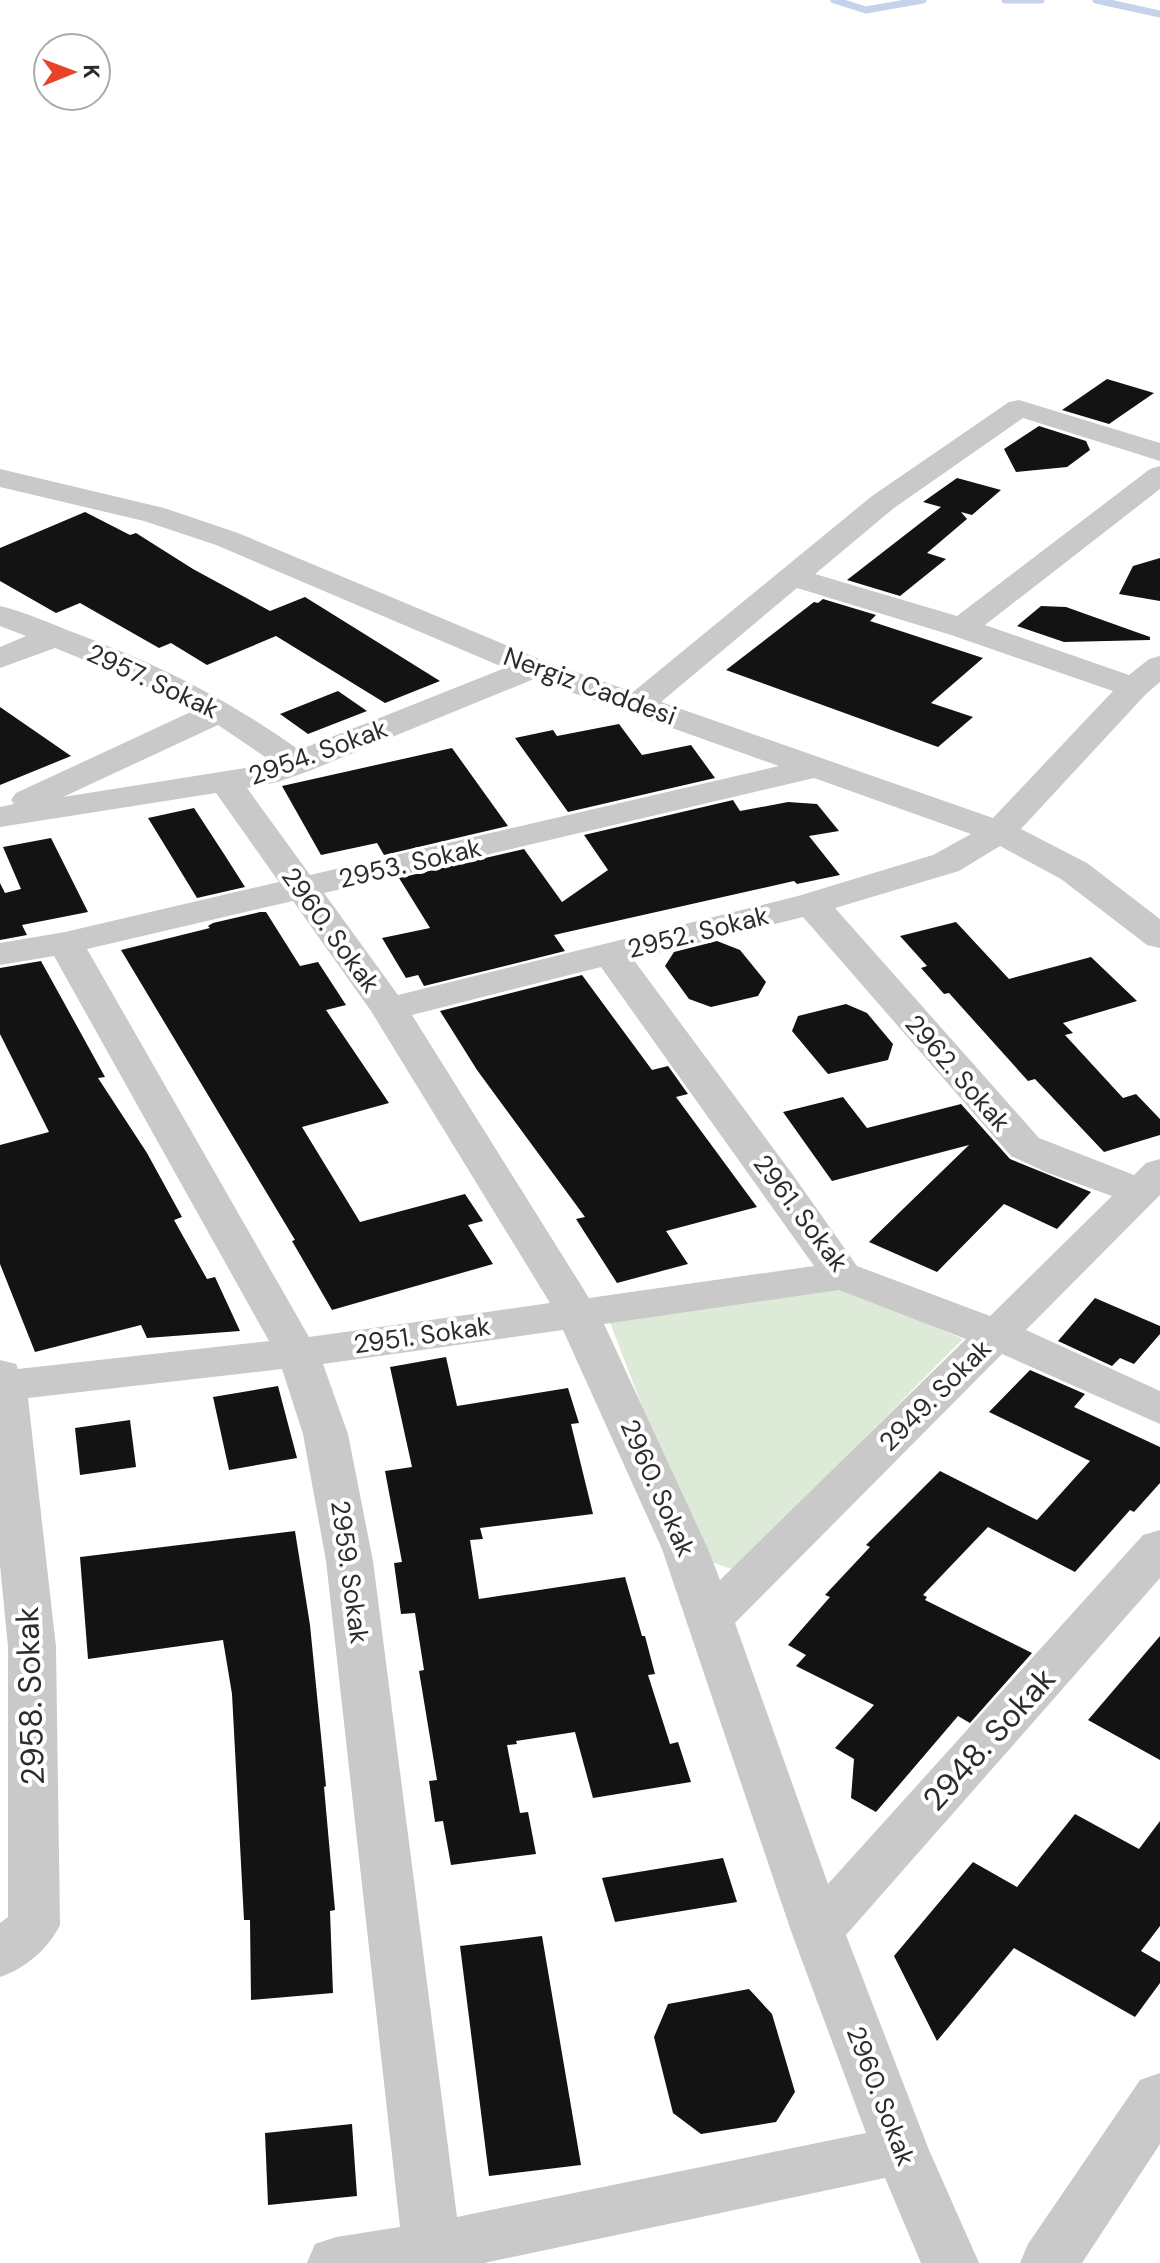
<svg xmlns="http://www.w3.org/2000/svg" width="1160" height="2263" viewBox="0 0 1160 2263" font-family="'DM Sans',sans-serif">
  <rect width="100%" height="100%" fill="#fff"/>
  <path fill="#deead8" d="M848,1288L963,1339L734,1570L700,1558L609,1320Z"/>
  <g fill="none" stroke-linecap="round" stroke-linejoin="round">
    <path stroke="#c4d3eb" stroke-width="7" d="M834,0L866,10L923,0
      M1005,0H1041
      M1096,0L1160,14"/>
  </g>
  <path fill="#131313" d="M1107,379L1154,393L1109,424L1062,410Z
    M1039,426L1086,441L1090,450L1067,467L1016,472L1004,449Z
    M957,478L1001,490L972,515L961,512L967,519L927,553L946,559L900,596L847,580L941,507L923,502Z
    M85,512L130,535L136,533L193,569L270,611L305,597L440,681L385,703L276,636L207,665L171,643L159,648L80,603L56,613L0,581V548Z
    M1160,558V601L1119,594L1133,566Z
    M823,599L876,615L870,621L983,658L931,703L973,717L938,747L726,670L814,602L818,603Z
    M1041,606L1066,607L1150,637V640L1064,642L1017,626Z
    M338,691L367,711L308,734L280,714Z
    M0,707L71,756L0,785Z
    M619,724L642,755L691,745L715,778L568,812L515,738L553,730L557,736Z
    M452,748L508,826L384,855L377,843L321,855L282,786Z
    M733,800L740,811L788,802L817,804L839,831L809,836L840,875L797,884L794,881L554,935L565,951L424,986L418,975L406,978L382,938L430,928L399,878L524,849L562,902L608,870L584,835Z
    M194,808L224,854L245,887L197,898L148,818Z
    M51,838L88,912L22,925L27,935L0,940V883L5,893L21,889L3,847Z
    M260,912H266L300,966L318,962L346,1005L326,1010L389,1103L302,1127L360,1222L465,1194L483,1221L468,1225L493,1264L332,1310L292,1241L295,1240L121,950L210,928L208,926L213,923Z
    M956,922L1009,979L1091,957L1137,1001L1063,1023L1073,1033L1065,1035L1123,1098L1136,1094L1160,1119V1135L1104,1152L1035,1079L1028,1081L949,993L944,994L921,968L927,966L900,936Z
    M717,941L740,950L766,982L758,996L711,1007L689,999L665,966L674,952Z
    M41,961L105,1077L98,1078L147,1153L182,1217L174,1220L207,1279L215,1277L240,1331L147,1338L141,1325L35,1352L0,1264V1145L49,1132L0,1034V968Z
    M582,975L652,1070L668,1066L688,1094L676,1097L757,1207L666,1231L688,1264L617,1283L576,1219L585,1217L477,1070L440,1011Z
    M846,1004L867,1013L893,1044L888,1060L828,1074L792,1031L798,1016Z
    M843,1097L867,1128L961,1104L1010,1159L1091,1192L1057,1229L1004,1204L937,1272L869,1242L969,1145L832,1181L783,1112Z
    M1095,1298L1160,1326V1334L1134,1364L1120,1358L1112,1366L1058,1341Z
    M446,1357L457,1406L568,1388L579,1423L571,1424L593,1514L480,1528L483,1539L470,1540L479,1599L625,1577L642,1636H645L655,1674L648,1675L670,1744L678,1742L691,1782L593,1798L575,1732L516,1741L517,1744L507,1745L520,1813L528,1812L536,1854L451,1865L443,1821L435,1822L429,1781L437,1780L419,1671L424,1670L415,1613L401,1614L394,1563L402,1562L385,1471L412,1467L390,1367Z
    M1030,1370L1085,1394L1074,1407L1160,1447V1483L1134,1512L1130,1510L1075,1572L988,1527L923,1595L927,1597L925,1600L1032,1653L970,1723L958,1716L876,1812L851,1798L854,1759L835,1748L874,1705L796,1666L806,1655L788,1645L830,1597L825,1595L870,1547L866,1545L940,1471L1037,1520L1090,1461L989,1412Z
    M278,1386L297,1458L229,1470L213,1397Z
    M130,1420L136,1467L80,1475L75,1428Z
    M295,1531L310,1625L326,1786L324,1787L335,1910L330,1911L333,1993L251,2000L250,1920H244L232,1694L223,1640L88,1659L80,1557Z
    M1160,1636V1760L1088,1720Z
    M1075,1814L1139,1849L1160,1821V1926L1141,1951L1160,1962V1983L1135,2017L1014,1948L937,2041L894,1956L973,1862L1017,1887Z
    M723,1858L737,1902L615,1922L602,1878Z
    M542,1936L581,2165L489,2176L460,1946Z
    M749,1989L772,2014L795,2092L776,2122L701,2134L673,2113L654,2037L668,2004Z
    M352,2124L357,2196L268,2205L265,2133Z"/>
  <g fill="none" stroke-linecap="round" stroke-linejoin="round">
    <path fill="#c9c9c9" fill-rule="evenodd" d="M1019,400L1160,443V461L1023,418L894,508L815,574L957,616L1150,469L1160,466V489L985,625L1129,675L1149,659L1160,656V682L1146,694L1021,829L1087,863L1160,919V948L1147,945L1061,879L1000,846L959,871L835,908L1039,1138L1134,1175L1146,1163L1160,1159V1195L1026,1330L1160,1391V1424L1002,1354L735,1623L828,1884L1143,1535L1160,1530V1578L846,1935L929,2150L979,2263H921L885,2178L484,2263H307L315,2244L336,2237L400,2227L326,1561L303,1434L282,1369L28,1398L56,1647L60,1925C48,1949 26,1968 0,1977V1923L8,1917V1647L0,1565V1360L16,1364L18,1369L269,1341L54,956L0,965V943L65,932L279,882L216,793L0,827V807L14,804L11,800L16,793L195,710L131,679L55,648L0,668V647L26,636L0,626V606C26,612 51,624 75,633C159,665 226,698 299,750L505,668L216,545L144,521L0,487V469L164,508L238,533L544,661L633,692L872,496L1009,402ZM797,588L951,635L1113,691L993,818L661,702ZM534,679L779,766L310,875L247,788L278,782L309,771ZM218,725L271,761L258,766L63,797ZM814,778L971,834L933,855L798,896L398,995L324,893ZM293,901L371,1011L550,1303L309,1337L87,949ZM803,917L1011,1156L1048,1173L1112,1196L990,1316L857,1266L793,1175L633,959ZM601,967L814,1266L589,1298L412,1015ZM839,1290L966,1339L720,1580L708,1549L604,1324ZM563,1330L662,1549L791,1931L866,2133L457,2217L373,1561L348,1434L323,1364Z
      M1160,2073V2144L1082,2263H1020L1028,2244L1140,2080Z"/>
  </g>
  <g text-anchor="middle" stroke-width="8" stroke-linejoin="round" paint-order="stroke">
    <g font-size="26" fill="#2c2c2c" stroke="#fff">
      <text transform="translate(153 681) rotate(25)" y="9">2957. Sokak</text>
      <text transform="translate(590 686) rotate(20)" y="9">Nergiz Caddesi</text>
      <text transform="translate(318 752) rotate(-20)" y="9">2954. Sokak</text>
      <text transform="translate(410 863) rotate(-13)" y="9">2953. Sokak</text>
      <text transform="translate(331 930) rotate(54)" y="9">2960. Sokak</text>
      <text transform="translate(698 932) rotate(-14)" y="9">2952. Sokak</text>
      <text transform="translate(958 1073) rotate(49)" y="9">2962. Sokak</text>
      <text transform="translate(801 1213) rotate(53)" y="9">2961. Sokak</text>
      <text transform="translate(422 1335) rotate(-8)" y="9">2951. Sokak</text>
      <text transform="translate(935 1395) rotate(-45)" y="9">2949. Sokak</text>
      <text transform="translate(658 1488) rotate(66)" y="9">2960. Sokak</text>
      <text transform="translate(350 1572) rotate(82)" y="9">2959. Sokak</text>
      <text transform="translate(881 2096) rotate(69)" y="9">2960. Sokak</text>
    </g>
    <g font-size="32" fill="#2c2c2c" stroke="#fff">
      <text transform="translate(30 1696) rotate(-92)" y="11">2958. Sokak</text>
      <text transform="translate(989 1739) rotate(-48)" y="11">2948. Sokak</text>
    </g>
  </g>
  <g transform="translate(72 72) rotate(89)"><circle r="38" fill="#ffffff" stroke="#ababab" stroke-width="2"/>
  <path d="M0-6L14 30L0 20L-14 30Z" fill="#e84329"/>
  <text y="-12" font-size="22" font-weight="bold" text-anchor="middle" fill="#2c2c2c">K</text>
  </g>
</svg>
